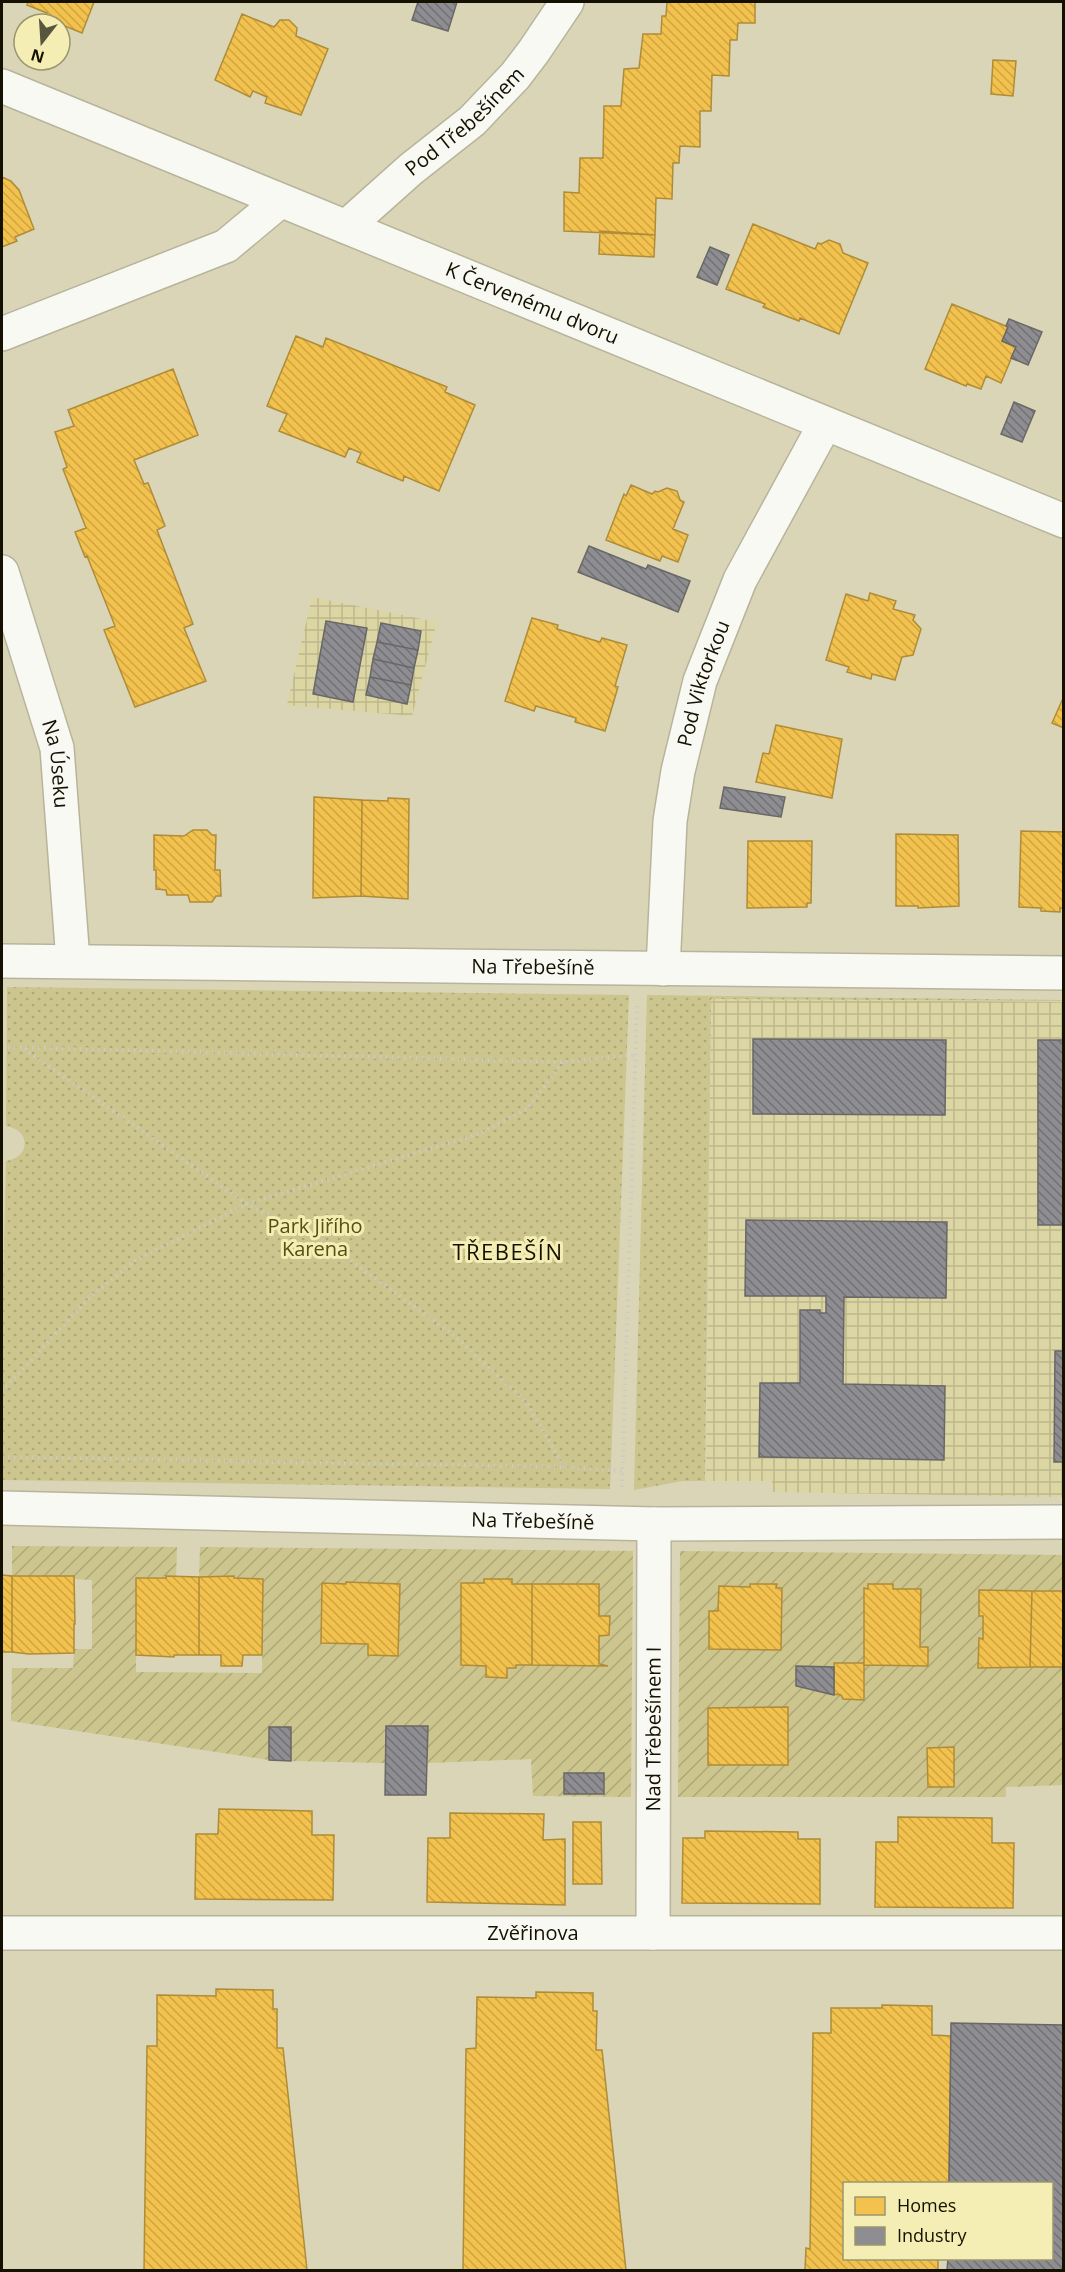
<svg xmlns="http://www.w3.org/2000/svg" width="1065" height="2272" viewBox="0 0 1065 2272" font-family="'Open Sans',sans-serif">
  <defs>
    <pattern id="industrial-grid" width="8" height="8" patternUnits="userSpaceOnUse" patternTransform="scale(1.5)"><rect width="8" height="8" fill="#dcd6a4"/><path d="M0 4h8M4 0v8" fill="none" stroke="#bcb78b"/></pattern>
    <pattern id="grass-dots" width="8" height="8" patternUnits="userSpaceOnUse" patternTransform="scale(1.5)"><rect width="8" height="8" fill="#ccc58d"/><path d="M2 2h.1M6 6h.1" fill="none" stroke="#aea878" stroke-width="1.8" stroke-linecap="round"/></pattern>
    <pattern id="garden-furrows" width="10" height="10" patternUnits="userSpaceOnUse" patternTransform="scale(1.5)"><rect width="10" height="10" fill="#ccc58d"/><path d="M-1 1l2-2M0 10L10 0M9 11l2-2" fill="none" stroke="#aea878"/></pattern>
    <pattern id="homes-back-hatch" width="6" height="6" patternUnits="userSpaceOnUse" patternTransform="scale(1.5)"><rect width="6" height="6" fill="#f2c14e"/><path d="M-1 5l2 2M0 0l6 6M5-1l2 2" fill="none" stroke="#cfa542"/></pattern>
    <pattern id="industry-back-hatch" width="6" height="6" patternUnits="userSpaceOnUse" patternTransform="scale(1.5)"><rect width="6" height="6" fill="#8d8d92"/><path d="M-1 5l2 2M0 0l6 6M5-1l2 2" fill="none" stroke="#727275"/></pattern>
  </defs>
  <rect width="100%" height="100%" fill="#d9d5b6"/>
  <path fill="url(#industrial-grid)" d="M312,597L437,622L412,716L287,705Z
    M711,999L1063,1002V1497L772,1492V1481H706Z"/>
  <path fill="url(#grass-dots)" d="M7,987L629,995L610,1489L2,1480V1327L6,1161C31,1157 31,1130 6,1126Z
    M647,995L1063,1000L1064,1001L711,999L705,1481H682L634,1490Z"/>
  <path fill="url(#garden-furrows)" fill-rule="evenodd" d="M12,1546L177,1547L176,1576L136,1578V1672L262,1673L263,1579L234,1578V1576L199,1577L200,1547L633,1551L631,1797L533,1796L531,1759L428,1763V1726H386L385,1763L291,1761L290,1727H269V1760L11,1721L12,1668H73L74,1649H92V1580L74,1579L73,1576H12ZM484,1579H512V1584H599V1616L610,1617L609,1635L599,1636V1664L605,1666L516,1665V1668H507V1678L486,1677V1666L461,1665L462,1584L484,1583ZM346,1582L399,1584L398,1656L368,1655V1644L321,1643L322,1583L346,1584ZM565,1773H603V1794H565Z
    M680,1551L1063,1555V1591L979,1590V1615L983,1616V1639H979L978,1667H1063V1785L1006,1787V1797H678ZM751,1584H777L776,1588H782L781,1650L709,1649V1611H718L750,1587ZM868,1584H893V1589H921L920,1647H928V1666L864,1665V1699H843L841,1695H833L796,1686V1666L834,1667L835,1663H864V1589H868ZM787,1707V1765H709L708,1708ZM954,1747V1787H928Z"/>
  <path fill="url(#homes-back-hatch)" stroke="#af8c37" stroke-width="1.5" d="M28,2H94L82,33L55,22L54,24L43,23L47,13L27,5Z
    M667,2H755V23H738L737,40H730L729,76L712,75L711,111H700V147L680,146L679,163H673L672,199L656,198L655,235L564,231V192L579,193L580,158H603L604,106H621L624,69L639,68L643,34H661L662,16H666Z
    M242,14L274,27L280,20H289L297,28L296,36L328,49L301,115L265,103L267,97L253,91L250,97L215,80Z
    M993,60L1016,61L1013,96L991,94Z
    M2,177L11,181L19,190L34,229L15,237L17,241L2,247Z
    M753,224L815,249L818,243L821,244L829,240L840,244L843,253L868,263L839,334L800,318L799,321L786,316L763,307L765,304L726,289Z
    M600,231L655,235L654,257L599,254Z
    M952,304L1008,327L1002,341L1016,347L1001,383L986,376L981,389L967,384L966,386L925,369Z
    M296,336L323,347L326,338L447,387L445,392L475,405L439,491L404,476L403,481L357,462L361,453L349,448L345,457L279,431L287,414L267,406Z
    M173,369L198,435L134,460L144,484L148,483L165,526L157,530L193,624L184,628L206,681L135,707L104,630L115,626L87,556L85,557L75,532L86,528L63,469L67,467L55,432L74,426L68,410Z
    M631,485L652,494L655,491L658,492L667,488L677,491L680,500L684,502L673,529L688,535L678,562L662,556L660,561L606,540L624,494L626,496Z
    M870,593L896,601L893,609L915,615L913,620L921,629L913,655L902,657L895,680L872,674L871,679L847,672L849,667L826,660L846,594L868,601Z
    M532,618L558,625L557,629L600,642L602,638L627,645L615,686L618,687L605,731L575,722L576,718L536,706L534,711L505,701Z
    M1064,696V728L1052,723Z
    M776,725L842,739L832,798L756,782L763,753L769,754Z
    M314,797L362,800L361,896L313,898Z
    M388,798L409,799L408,899L361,896L362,800L388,801Z
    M193,830H207L212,835H216L215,870H220L221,896H216L212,902H190L188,895H167L166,890L156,889V870H154V835L184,836Z
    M1021,831L1064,832V908H1060V912L1041,911V908L1019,907Z
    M896,834L958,835L959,906L918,908V906H896Z
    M748,841H812L811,903H807V907L747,908Z
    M2,1575L12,1576V1652H2Z
    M12,1576H74L75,1624H74V1653L29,1654L12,1652Z
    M166,1576L199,1577V1655H174V1657L136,1655V1578H166Z
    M234,1576V1578L263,1579L262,1655H243L242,1666H221V1655H199V1577Z
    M484,1579H512V1584H532V1665H516V1668H507V1678L486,1677V1666L461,1665V1583H484Z
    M346,1582L400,1584L398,1656L368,1655V1644L321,1643L322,1583L346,1584Z
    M532,1584H599V1616H610L609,1635L599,1636V1664L608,1666L532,1665Z
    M750,1584H777L776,1588H782L781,1650L709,1649V1611H718L719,1586L750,1587Z
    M868,1584H893V1589H921L920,1647H928V1666L864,1665V1588L868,1589Z
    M979,1590L1032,1591L1030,1667L978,1668L979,1638L983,1639V1616H979Z
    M1032,1591H1064V1667H1030Z
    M834,1663H864V1700L843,1699L841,1695L834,1694Z
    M788,1707V1765H708V1708Z
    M954,1747V1787H928L927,1748Z
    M219,1809L312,1811V1835H334L333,1900L195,1899L196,1834H218Z
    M450,1813L544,1814L543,1840L565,1839V1905L427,1902L428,1838H450Z
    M898,1817L992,1818V1843H1014L1013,1908L875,1907L876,1842H898Z
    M573,1822H601L602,1884H573Z
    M705,1831L798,1832V1839H820V1904L682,1903L683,1838H705Z
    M216,1989L273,1990V2009H277V2048H283L307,2270H144L147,2046H157V1995L216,1996Z
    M536,1992L593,1993V2011H597L596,2050H602L626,2270H463L466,2049L476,2048L477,1997L536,1998Z
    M882,2005L932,2006V2035L951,2036L949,2184H844V2258H938V2270H805L806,2248L810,2249L813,2033H831V2008H882Z"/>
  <path fill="url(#industry-back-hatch)" stroke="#696866" stroke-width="1.5" d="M418,2H457L448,31L412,20Z
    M710,247L729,255L717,285L697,277Z
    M1009,319L1042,332L1028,365L1011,358L1016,347L1002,341L1008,327L1006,326Z
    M1014,402L1035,411L1022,442L1001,434Z
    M589,546L646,569L648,565L690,581L678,612L578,572Z
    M326,621L367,628L353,702L313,694Z
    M381,623L421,631L418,650L377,642Z
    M377,642L418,650L414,668L373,659Z
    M373,659L414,668L411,685L370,677Z
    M370,677L411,685L407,704L366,695Z
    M724,787L785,797L781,817L720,808Z
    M753,1039L946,1040L945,1115L753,1114Z
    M1038,1040H1064V1225H1038Z
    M746,1220L947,1222L946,1298L844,1297L843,1384L945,1386L944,1460L759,1457L760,1383H800V1310H820V1313H826V1296H745Z
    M1055,1351H1064V1462H1054Z
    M796,1666L834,1667V1695L796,1686Z
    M386,1726H428L426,1795H385Z
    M269,1727H291V1761L269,1760Z
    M564,1773H604V1794H564Z
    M951,2023L1064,2025V2270H947L948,2258H1052V2184H949Z"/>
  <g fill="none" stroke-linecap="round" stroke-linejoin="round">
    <g stroke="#b8b49c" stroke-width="36">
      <g id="minor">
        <path id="s1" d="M2,86L1064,521"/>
        <path id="s2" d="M346,227L411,169L472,121L515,76L534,51L567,2"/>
        <path d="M2,334L226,246L280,201"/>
        <path id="s3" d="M2,572L57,748L73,961"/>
        <path id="s4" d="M2,961L1064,973"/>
        <path id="s5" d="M663,969L670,821L678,771L700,681L740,580L825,424"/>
        <path id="s6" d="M2,1508L654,1524L1064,1522"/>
        <path id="s7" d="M2,1933H1064"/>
        <path id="s8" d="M653,1933L654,1524"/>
      </g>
    </g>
    <path stroke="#cccbc2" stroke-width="4" stroke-dasharray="1.5 4.5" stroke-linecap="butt" d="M2,1047L563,1062L636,1055
      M24,1049L247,1204L332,1247L456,1337L527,1403L564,1467
      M2,1391L90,1297L136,1260L247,1204L479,1134L527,1109L563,1062
      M2,1457L564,1467L623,1471
      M622,1487L637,1006"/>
    <use href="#minor" stroke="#f9f9f4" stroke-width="33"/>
  </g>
  <g text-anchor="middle" stroke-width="6" stroke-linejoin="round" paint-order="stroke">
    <g font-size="20" fill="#141100" stroke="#f5eeb4">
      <text dy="7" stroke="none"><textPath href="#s2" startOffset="159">Pod Třebešínem</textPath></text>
      <text dy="7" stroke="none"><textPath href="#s1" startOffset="573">K Červenému dvoru</textPath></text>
      <text dy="7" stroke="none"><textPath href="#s5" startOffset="290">Pod Viktorkou</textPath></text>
      <text dy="7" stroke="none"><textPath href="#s3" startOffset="200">Na Úseku</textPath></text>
      <text dy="7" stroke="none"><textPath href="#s4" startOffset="531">Na Třebešíně</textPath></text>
      <text dy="7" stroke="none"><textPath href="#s6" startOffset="531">Na Třebešíně</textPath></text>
      <text dy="7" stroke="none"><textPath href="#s8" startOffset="204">Nad Třebešínem I</textPath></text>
      <text dy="7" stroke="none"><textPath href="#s7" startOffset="531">Zvěřinova</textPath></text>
    </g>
    <g font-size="20" fill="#564f14" stroke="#f5eeb4">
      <text x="315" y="1233">Park Jiřího<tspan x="315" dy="23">Karena</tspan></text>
    </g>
    <g font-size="22" letter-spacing="1.5" fill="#141100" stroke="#f5eeb4">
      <text x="508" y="1260">TŘEBEŠÍN</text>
    </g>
  </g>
  <rect width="1065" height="2272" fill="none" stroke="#141100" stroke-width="6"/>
  <rect x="843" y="2182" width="210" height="78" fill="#f5eeb4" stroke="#9b966c" stroke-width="1.5"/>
  <rect x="855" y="2197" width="30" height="18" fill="#f2c14e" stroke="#9b966c" stroke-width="1.5"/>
  <text x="897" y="2212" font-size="18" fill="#141100">Homes</text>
  <rect x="855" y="2227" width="30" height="18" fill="#8d8d92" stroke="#9b966c" stroke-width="1.5"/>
  <text x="897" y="2242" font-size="18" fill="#141100">Industry</text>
  <g transform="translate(42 42) rotate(197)"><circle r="28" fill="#f5eeb4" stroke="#9b966c" stroke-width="1.5"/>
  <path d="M0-4.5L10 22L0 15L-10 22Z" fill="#595640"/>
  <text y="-9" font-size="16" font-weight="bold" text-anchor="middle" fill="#141100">N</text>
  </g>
</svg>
